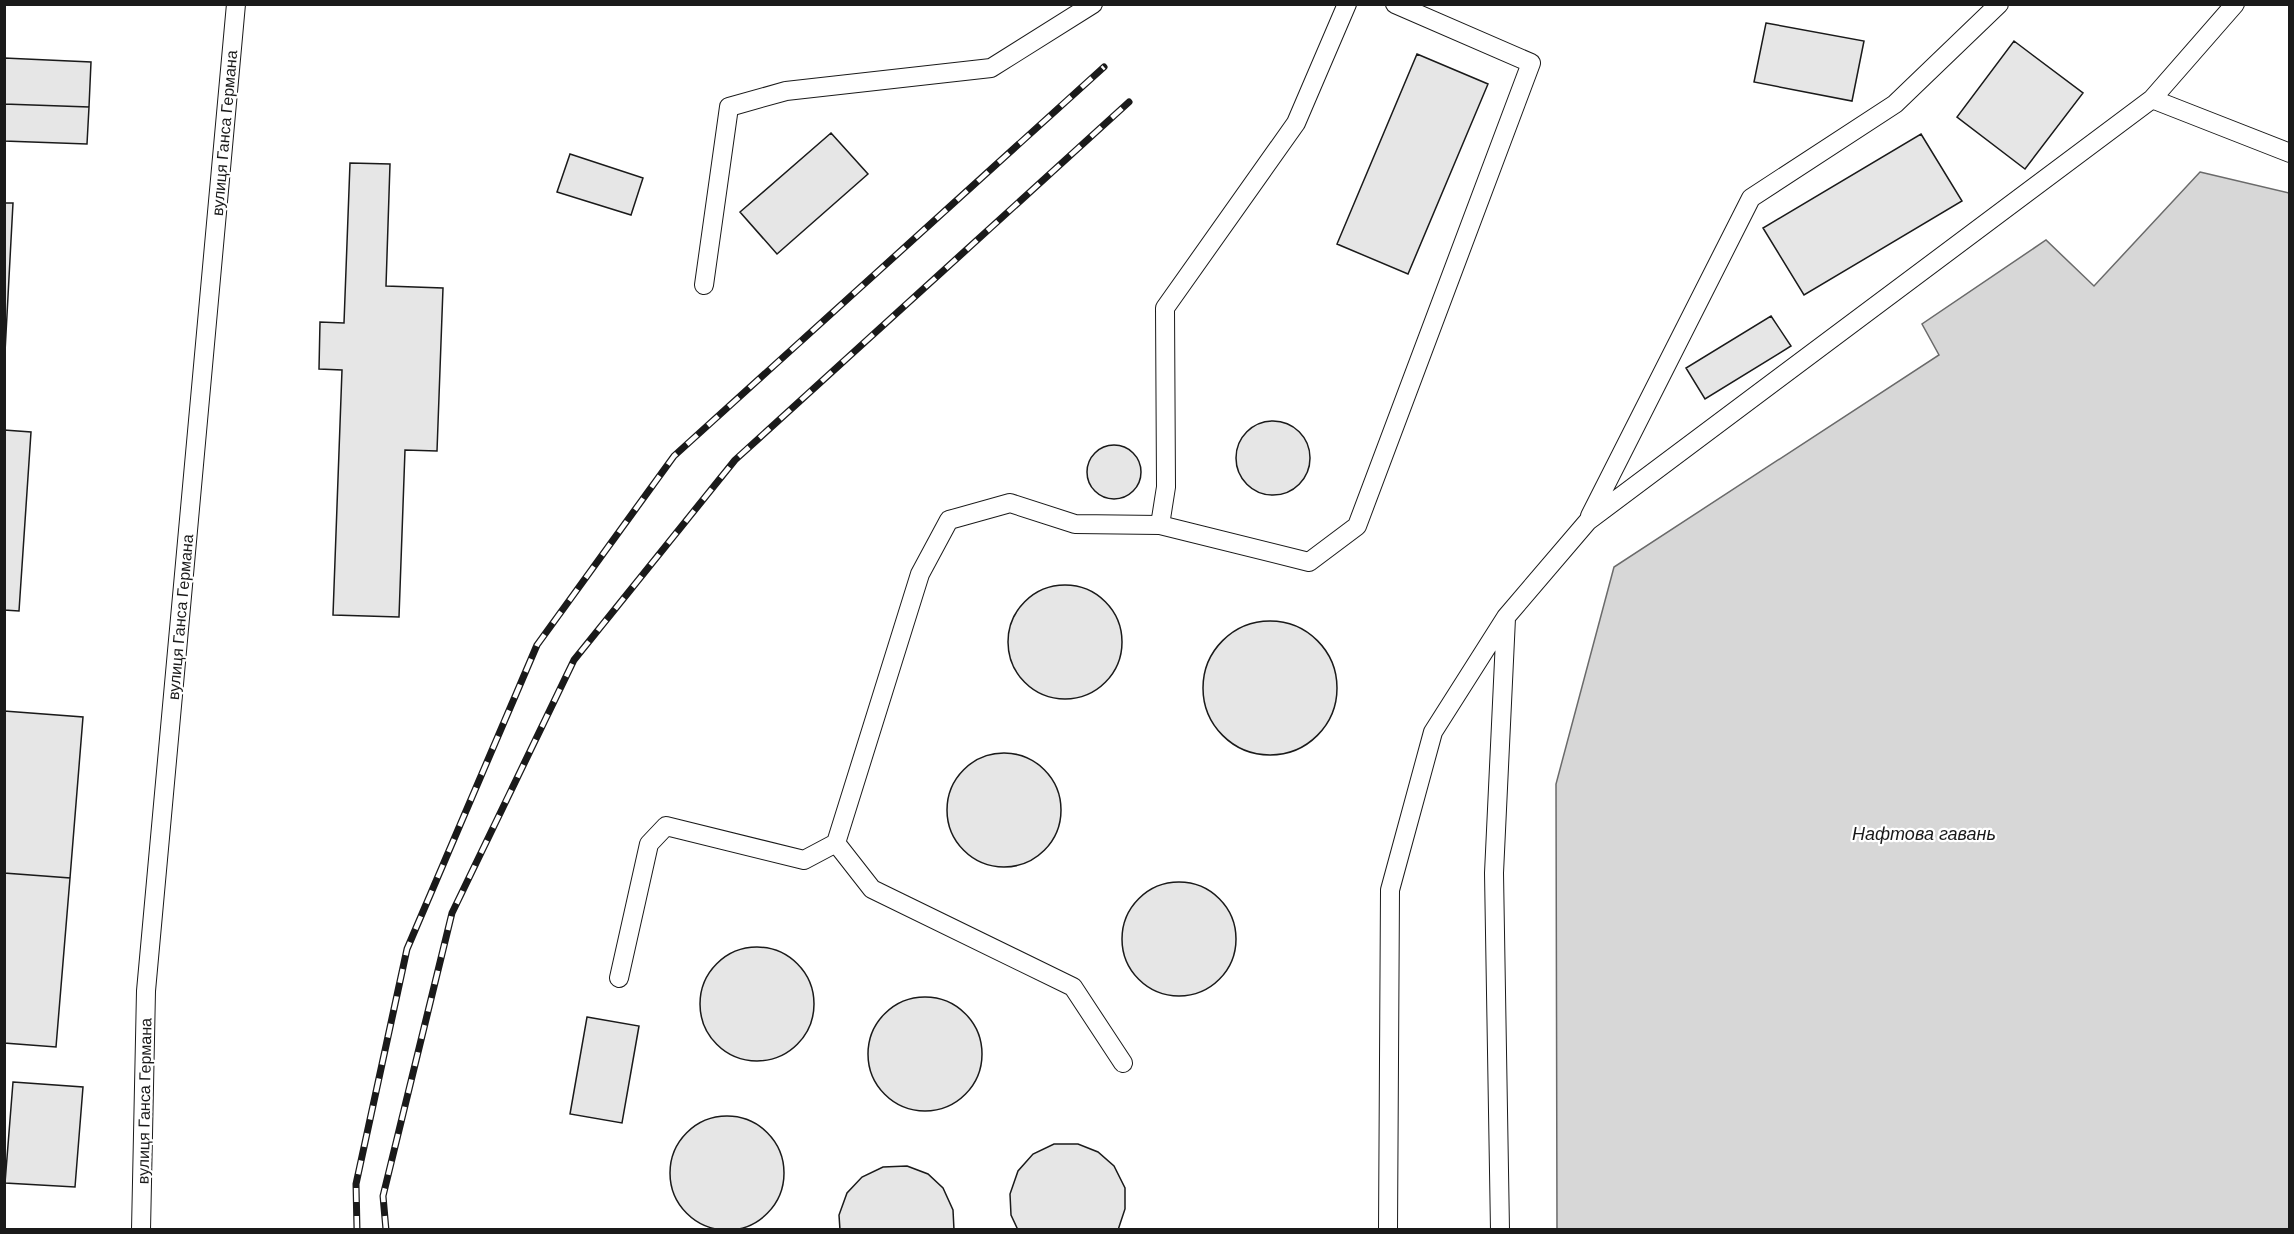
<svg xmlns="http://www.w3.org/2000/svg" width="2294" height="1234" viewBox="0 0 2294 1234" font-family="Helvetica,sans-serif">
  <rect width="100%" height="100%" fill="#fff"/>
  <path fill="#d7d7d7" stroke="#6a6a6a" stroke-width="1.5" d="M2200,172L2289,193V1229H1557L1556,784L1614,567L1939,355L1922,324L2046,240L2094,286Z"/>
  <path fill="#e6e6e6" stroke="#1a1a1a" stroke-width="1.5" d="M1766,23L1864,41L1852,101L1754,82Z
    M2014,41L2083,93L2025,169L1957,117Z
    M1417,54L1488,84L1408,274L1337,244Z
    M4,58L91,62L89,107L4,104Z
    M4,104L89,107L87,144L4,141Z
    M831,133L868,174L777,254L740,212Z
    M1921,134L1962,201L1804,295L1763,228Z
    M570,154L643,178L631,215L557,192Z
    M350,163L390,164L386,286L443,288L437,451L405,450L399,617L333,615L342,370L319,369L320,322L344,323Z
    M4,203H13L4,371Z
    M1771,316L1791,346L1705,399L1686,368Z
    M1236 458a37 37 0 1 1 74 0a37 37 0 1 1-74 0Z
    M4,430L31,432L19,611L4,610Z
    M1087 472a27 27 0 1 1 54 0a27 27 0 1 1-54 0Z
    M1008 642a57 57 0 1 1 114 0a57 57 0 1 1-114 0Z
    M1203 688a67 67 0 1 1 134 0a67 67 0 1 1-134 0Z
    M4,711L83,717L70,878L4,873Z
    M947 810a57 57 0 1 1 114 0a57 57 0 1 1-114 0Z
    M4,873L70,878L56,1047L4,1043Z
    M1122 939a57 57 0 1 1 114 0a57 57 0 1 1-114 0Z
    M700 1004a57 57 0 1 1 114 0a57 57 0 1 1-114 0Z
    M868 1054a57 57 0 1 1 114 0a57 57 0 1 1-114 0Z
    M587,1017L639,1026L622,1123L570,1114Z
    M13,1082L83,1087L75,1187L5,1183Z
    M670 1173a57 57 0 1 1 114 0a57 57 0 1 1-114 0Z
    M1054,1144H1078L1098,1152L1114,1166L1125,1188V1209L1118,1230H1018L1011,1215L1010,1194L1018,1171L1033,1154Z
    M907,1166L928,1174L943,1188L953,1210L954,1230H840L839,1215L847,1193L862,1177L883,1167Z"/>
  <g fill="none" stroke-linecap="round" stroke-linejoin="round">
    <g stroke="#1a1a1a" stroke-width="20">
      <path id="lane" d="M2152,99L2290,153
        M704,285L729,107L786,91L991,68L1093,4
        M1590,516L1751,198L1895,104L1999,4
        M1160,525L1309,562L1357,526L1531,63L1395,4
        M836,843L872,889L1073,987L1123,1063
        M619,978L649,844L666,826L804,860L836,843L920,574L949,520L1010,503L1075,524L1160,525L1166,487L1165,308L1296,123L1347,4
        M141,1230L146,991L236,4
        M1388,1230L1390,890L1433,732L1506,617L1588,521L2152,99L2235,4
        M1500,1230L1494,873L1506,618"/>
    </g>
    <use href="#lane" stroke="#fff" stroke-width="18"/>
    <g stroke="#1a1a1a" stroke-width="7">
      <path id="rail" d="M357,1230L356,1184L407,949L537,645L674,456L1104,67
        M386,1230L383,1196L452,913L574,660L735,460L1129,102"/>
    </g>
    <use href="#rail" stroke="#fff" stroke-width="4.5" stroke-dasharray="14" stroke-linecap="butt"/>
  </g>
  <g text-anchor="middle" stroke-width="4.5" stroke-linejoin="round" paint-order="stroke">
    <g font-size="16" fill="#1a1a1a" stroke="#fff">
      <text transform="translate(224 133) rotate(-85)" y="6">вулиця Ганса Германа</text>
      <text transform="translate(180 617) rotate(-85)" y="6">вулиця Ганса Германа</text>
      <text transform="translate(144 1101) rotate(-89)" y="6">вулиця Ганса Германа</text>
    </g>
    <g font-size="18" font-style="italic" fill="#1a1a1a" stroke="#fff">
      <text x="1924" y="840">Нафтова гавань</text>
    </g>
  </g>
  <rect width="2294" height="1234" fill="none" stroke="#1a1a1a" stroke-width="12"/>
</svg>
